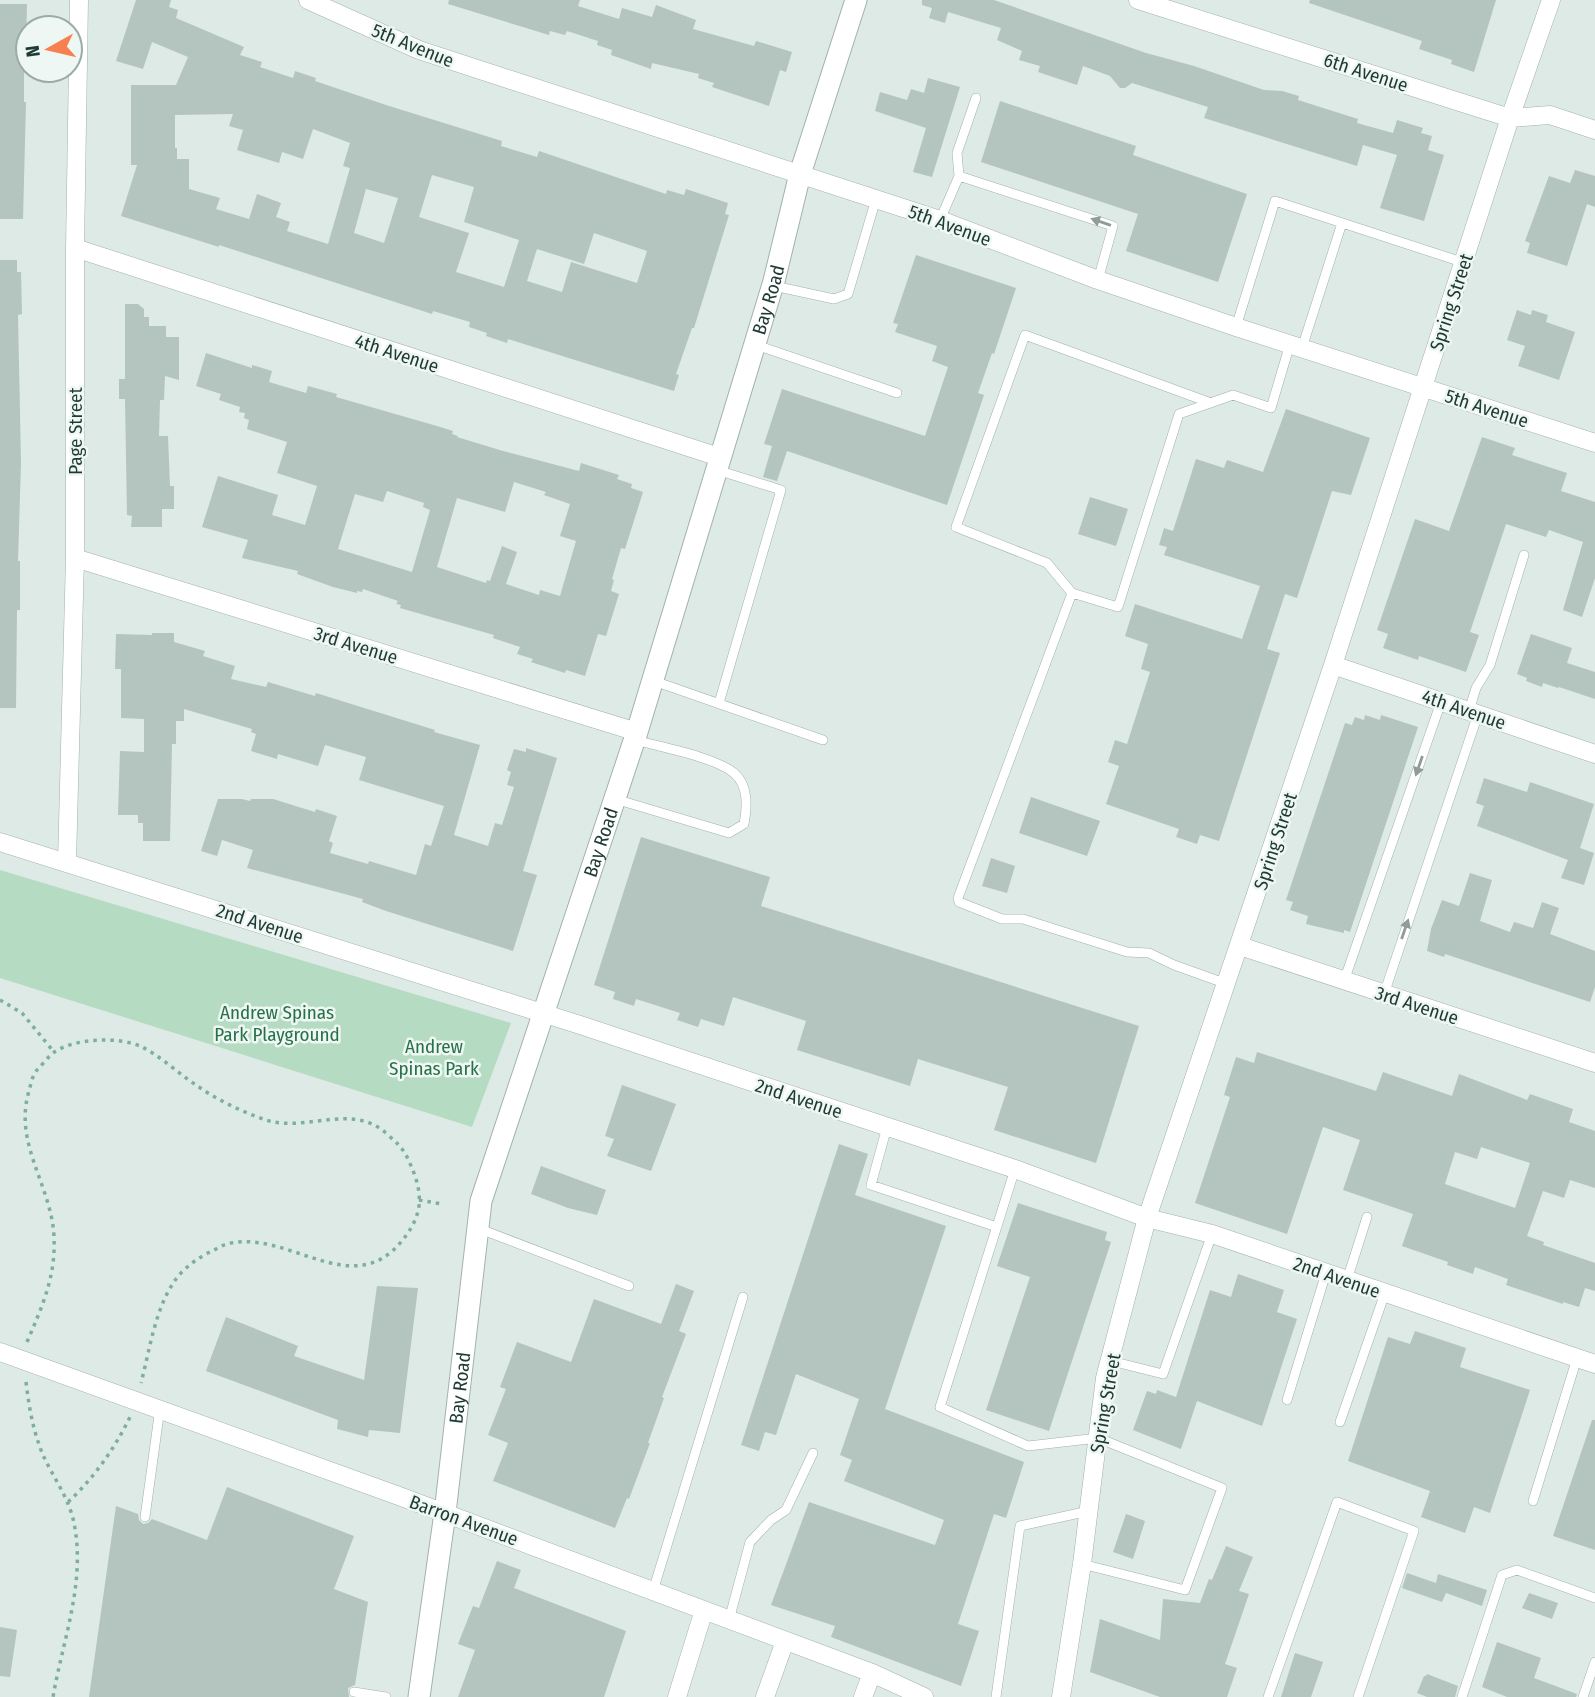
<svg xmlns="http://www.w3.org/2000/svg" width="1595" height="1697" viewBox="0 0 1595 1697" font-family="'Fira Sans Condensed',sans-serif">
  <rect width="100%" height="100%" fill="#deeae5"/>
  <path fill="#b5dcc2" d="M0,870L511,1023L472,1127L0,978Z"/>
  <path fill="#b3c5be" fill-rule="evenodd" d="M136,0H171L169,7L178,10L176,18L244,47L240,55L262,62L260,67L293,78L295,71L316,78L315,81L386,105L502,141L501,146L537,157L539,151L666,194L667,190L684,195L686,189L728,203L725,214L729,215L694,328H692L676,374L679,375L674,391L508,339L507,343L486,336L487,333L469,327L470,322L433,311L432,314L219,245V247L121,216L137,165H131V85H176L188,57L152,42L143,69L116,61ZM233,114L229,126L243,130L237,150L279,163L282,152L303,159L313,129L350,143L343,166L350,168L328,244L287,231L290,222L276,217L281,203L257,194L249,219L216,209L220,198L189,189V159H177V148H175V115ZM432,175L474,187L464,222L519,240L504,287L456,272L469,233L419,217ZM366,189L398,198L384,243L354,233ZM594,233L647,251L637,283L571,262L562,292L527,281L537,249L584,264Z
    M449,0H580L578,6L619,19L622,8L652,17L656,5L696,20L693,29L754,46L756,41L792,52L786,72L780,70L769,106L712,87L714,83L698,78L699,74L652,63L651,69L611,55L612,50L597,45L598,41L567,31L565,35L550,31L549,35L448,4Z
    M922,0H994L1146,53L1194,66L1264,90L1282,91L1299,96L1298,100L1358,119L1357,123L1393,133L1397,120L1423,128L1421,133L1432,136L1428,150L1444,155L1424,221L1380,208L1397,155L1363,145L1357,166L1204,118L1208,107L1132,83L1125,88H1120L1110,76L1083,66L1077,85L1038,72L1040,66L1019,60L1022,51L997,40L1001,28L948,12L945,23L929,18L932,8L922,5Z
    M1310,0H1496L1474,72L1451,64L1452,60L1419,49L1422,41L1309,3Z
    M0,4H27L26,46H24V102H26L23,219H0Z
    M928,78L960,87L932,177L913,172L926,128L875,111L880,92L907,100L911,89L924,93Z
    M1000,101L1136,146L1133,155L1247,194L1218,282L1126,251L1138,214L981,162Z
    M1575,170L1595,176V207L1587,204L1567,266L1527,253L1530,243L1525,241L1549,176L1570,183Z
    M916,255L1016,288L994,354L992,353L978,393L984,395L947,505L787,451L777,481L763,477L772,446L764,444L782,389L925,436L948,367L932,361L937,346L895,332L898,324L893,323Z
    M0,260H17V272H21L22,314L18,315L21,463L18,561H20V610H17L16,708H0Z
    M125,304H138L144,309V317H149V326H166V337H179V380L165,376L164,400H160L159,436H168L170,486H174V509H162V527H131L132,516L127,515L125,399H119V379H125Z
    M1517,310L1531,315L1532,310L1548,315L1546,322L1575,332L1559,380L1518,366L1525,346L1507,340Z
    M206,353L252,368V365L272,371L269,382L306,393L308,386L337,394L336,397L437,426L453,431L452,434L458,436L457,437L503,451L579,471L581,463L619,475L617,479L632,484L631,488L643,492L625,549L621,548L612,579L614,580L611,591L619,594L606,636L598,634L585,676L566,670L565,673L531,662L533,659L517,654L520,647L493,638L494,635L400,608L401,605L396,604L398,601L363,589L362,592L357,591V593L333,587L297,574L298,571L242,558L248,540L202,527L218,476L278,495L272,515L305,525L317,486L277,473L287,442L247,429L249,420L244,418L245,413L239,412L240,407L219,400L221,394L196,386ZM514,482L546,492L544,495L570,504L560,536L576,541L560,596L540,590L539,595L506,584L517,552L502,546L490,581L487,580L486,583L437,567L457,498L505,512ZM387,491L424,503L423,507L430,510L412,572L338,549L355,494L383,502Z
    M1286,409L1370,438L1351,495L1332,491L1297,598L1285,594L1267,649L1280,653L1219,841L1200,835L1197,844L1176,837L1179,829L1106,804L1119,766L1108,762L1115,740L1127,744L1150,672L1141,669L1148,644L1125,636L1135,604L1242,639L1260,586L1164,555L1167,547L1159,545L1164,528L1173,531L1196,459L1224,468L1227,460L1263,472Z
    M1482,437L1515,448L1512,455L1567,473L1561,491L1595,502V578L1582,617L1563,610L1583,542L1549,530L1546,537L1506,524L1470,632L1479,635L1466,672L1419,656L1418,660L1383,648L1388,634L1377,630L1415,519L1449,531Z
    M1090,497L1128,509L1116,546L1078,534Z
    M152,633H174V642L205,651L203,656L235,666L231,679L266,687L268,682L315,696L316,693L435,730L434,732L480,745L454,835L488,846L495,823L502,825L514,787L507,785L511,772L507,770L514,749L526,752V748L557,758L523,871L537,875L513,951L386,911L362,902L363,899L247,868L253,850L222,840L217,856L201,851L218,799H242L250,801L251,799H273L315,812L316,809L337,816L329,841L333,843L330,853L368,864L369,861L416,875L425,844L431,846L444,806L359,780L366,757L325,745L318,766L278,754L277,759L251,751L256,734L251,732L252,729L184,709V721H176V744H172L170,841H143V823H138V815H118L120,751L144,752V719L121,718V669H115L116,634L152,635Z
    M1531,634L1572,648L1567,663L1595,672V699L1559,687L1558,688L1543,683L1542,687L1526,681L1527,678L1517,674Z
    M1365,715L1380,720L1381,715L1418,727L1350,932L1344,930V933L1306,924L1308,916L1290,910L1293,902L1286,900L1345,723L1352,725L1355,717L1364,720Z
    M1484,778L1527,792L1530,782L1594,804L1580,848L1594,853L1584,885L1561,878L1568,860L1477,826L1484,806L1476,803Z
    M1031,797L1100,821L1087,856L1019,833Z
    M641,837L770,877L761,906L1139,1026L1096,1163L994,1130L1008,1087L918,1059L910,1086L797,1050L806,1021L733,997L724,1026L701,1019L698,1027L677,1020L680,1013L636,999L634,1006L613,999L615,992L594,985Z
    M991,858L1015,866L1007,893L982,886Z
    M1470,873L1492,880L1480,921L1510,932L1514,922L1533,928L1542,902L1559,908L1550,934L1595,951V987L1590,1002L1445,954L1444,957L1427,951L1431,929L1442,900L1459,906Z
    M1257,1052L1376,1091L1383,1072L1452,1096L1459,1074L1527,1100L1530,1094L1573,1109L1569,1122L1595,1131V1188L1570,1180L1564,1198L1543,1191L1527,1236L1544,1242L1543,1245L1595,1263V1291L1585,1288L1579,1307L1563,1302V1304L1506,1285L1508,1279L1475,1267L1473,1274L1447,1265L1448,1262L1402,1246L1413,1214L1343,1190L1360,1140L1323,1127L1287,1234L1195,1203L1230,1097L1224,1095L1236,1057L1254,1063ZM1481,1147L1530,1163L1515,1208L1445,1184L1455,1152L1477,1159Z
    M622,1085L676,1104L651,1171L607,1156L614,1139L605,1136Z
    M839,1144L868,1154L855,1195L946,1226L885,1409L1024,1462L1006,1518L994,1514L958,1624L979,1631L961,1686L831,1637L835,1626L771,1605L809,1502L935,1545L944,1520L844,1481L852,1460L840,1455L859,1399L796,1374L776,1435L765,1432L759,1451L741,1445Z
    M541,1166L606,1190L597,1215L568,1208L531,1194Z
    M1018,1203L1107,1232L1105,1240L1111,1242L1049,1431L986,1410L1030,1277L997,1266Z
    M1238,1274L1284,1290L1277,1312L1297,1319L1262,1426L1197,1401L1181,1449L1133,1430L1147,1391L1156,1394L1157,1390L1176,1397L1210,1290L1231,1297Z
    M676,1284L694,1291L679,1331L686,1334L662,1397L664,1398L648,1443H650L629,1499L627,1498L615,1528L493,1481L508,1443L488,1435L506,1389L500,1387L517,1342L571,1362L594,1299L661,1324Z
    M377,1286L418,1288L400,1433L369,1430L368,1437L337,1429L338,1420L206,1371L226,1317L298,1346L294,1356L364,1380Z
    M1415,1331L1466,1348L1460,1367L1530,1390L1490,1513L1474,1507L1465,1533L1421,1517L1430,1491L1348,1461L1388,1337L1410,1344Z
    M1592,1420H1595V1550L1553,1536Z
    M227,1487L354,1536L334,1589L368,1602L355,1685L348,1688L349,1697H89L116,1506L138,1514L139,1520L143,1524L148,1523L152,1519L207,1540Z
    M1126,1514L1145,1521L1133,1559L1113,1552Z
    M1226,1546L1253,1557L1239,1591L1249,1594L1225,1664L1237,1668L1227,1697H1160L1090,1672L1100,1619L1160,1640L1163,1599L1200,1603L1209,1579L1212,1580Z
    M497,1561L521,1570L514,1588L626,1631L604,1697H458L475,1650L458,1644L473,1606L479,1608Z
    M1407,1573L1436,1583L1438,1574L1487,1590L1482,1606L1446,1593L1442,1602L1402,1588Z
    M1529,1593L1558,1603L1552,1619L1522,1608Z
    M0,1627L17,1630L10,1677L0,1676Z
    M1497,1642L1541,1658L1534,1678L1577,1694L1576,1697H1507L1482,1687Z
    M1295,1653L1323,1662L1311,1697H1281Z
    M1427,1674L1458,1686L1455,1697H1427L1417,1693L1424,1676H1426Z"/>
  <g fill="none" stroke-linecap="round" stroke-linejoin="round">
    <g stroke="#a1b2ac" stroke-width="10">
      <path id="service" d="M959,176L1113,226L1098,280
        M940,220L959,176L957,153L976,98
        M774,286L834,299L848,294L876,199
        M1236,327L1275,201L1465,263
        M756,345L897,393
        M1302,348L1342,223
        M717,470L781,490L719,703
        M1072,593L1047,563L956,527L1025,335L1211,403
        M654,681L823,740
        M1469,711L1476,688L1490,665L1524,555
        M615,799L729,833L744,824C747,807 749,786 734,773C715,757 660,747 635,740
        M1344,981L1441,702
        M1227,984L1174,965L1149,953L1127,952L1023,919H1002L959,902L958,898L1072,593L1118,607L1179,414L1233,395L1271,408L1290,344
        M1384,994L1478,714
        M887,1127L871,1185L997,1227
        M1015,1169L940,1407L1028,1446L1098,1438L1222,1488L1185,1590L1082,1564
        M480,1229L629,1286
        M1347,1280L1367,1217
        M1111,1361L1163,1374L1212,1234
        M1287,1400L1326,1273
        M1340,1422L1385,1293
        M1533,1501L1577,1358
        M145,1517L160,1408
        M653,1591L743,1297
        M729,1620L750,1542L771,1520L786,1510L813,1453
        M354,1692L386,1697
        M996,1697L1020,1526L1089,1511
        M1268,1697L1337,1502L1414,1531L1358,1697
        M1462,1697L1502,1575L1517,1570L1595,1598
        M1583,1697L1595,1662"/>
    </g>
    <g stroke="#a1b2ac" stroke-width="19">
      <path id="minor" d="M308,0L419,50L940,220L1098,280L1236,327L1595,443
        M1138,0L1510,118L1550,115L1595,130
        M75,248L719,457
        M75,558L637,732
        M1333,665L1595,754
        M0,842L577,1024L1015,1169L1147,1218L1212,1234L1595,1364
        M67,862L75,558V248L79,0
        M1240,946L1595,1063
        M0,1352L399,1496L872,1673L924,1697
        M677,1697L704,1610
        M765,1697L785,1641
        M863,1697L872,1673
        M1061,1697L1082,1564L1105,1378L1147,1218L1333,665L1510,118L1551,0"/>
    </g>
    <g stroke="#a1b2ac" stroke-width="23">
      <g id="tertiary">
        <path id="s1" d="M419,1697L445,1513L481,1201L637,732L774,281L800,174L856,0"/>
      </g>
    </g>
    <path stroke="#7daea1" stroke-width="3.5" stroke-dasharray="3.5 5" stroke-linecap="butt" d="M0,1000L22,1013L54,1052
      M419,1200L442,1204
      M27,1342C42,1307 56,1276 54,1237C52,1186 13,1144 29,1091C31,1084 32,1076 37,1070C42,1065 47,1058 53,1053C73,1038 120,1036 142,1047C162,1057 180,1075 199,1087C219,1101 243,1112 266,1120C307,1133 353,1101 388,1135C396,1142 402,1147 407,1157C414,1172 421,1188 419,1206C417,1220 410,1231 401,1242C351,1302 287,1228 227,1244C222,1245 217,1249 212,1251C199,1257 185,1267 176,1279C155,1308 150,1349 141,1383
      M26,1382C29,1407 33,1431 43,1455C53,1477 69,1498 74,1523C86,1582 63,1639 53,1697
      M68,1502C94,1478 115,1448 130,1417"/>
    <use href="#service" stroke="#fff" stroke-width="9"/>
    <use href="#minor" stroke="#fff" stroke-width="18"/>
    <use href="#tertiary" stroke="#fff" stroke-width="21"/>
  </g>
  <defs><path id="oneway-solid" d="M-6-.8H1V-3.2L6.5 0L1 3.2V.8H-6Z" transform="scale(1.75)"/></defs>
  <g fill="#8f9c9a">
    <use href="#oneway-solid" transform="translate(1101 222) rotate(-161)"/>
    <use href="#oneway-solid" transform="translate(1419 766) rotate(109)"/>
    <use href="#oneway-solid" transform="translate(1405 929) rotate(-71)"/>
  </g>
  <g text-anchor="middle" stroke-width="5" stroke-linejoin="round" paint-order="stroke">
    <g font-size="19" fill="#1f3a34" stroke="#eef7f3">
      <text transform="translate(413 45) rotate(22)" y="7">5th Avenue</text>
      <text transform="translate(1366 72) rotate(18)" y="7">6th Avenue</text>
      <text transform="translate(950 225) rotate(20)" y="7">5th Avenue</text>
      <text dy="7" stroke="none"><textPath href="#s1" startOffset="1446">Bay Road</textPath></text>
      <text transform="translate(1451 302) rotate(-72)" y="7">Spring Street</text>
      <text transform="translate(397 353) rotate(18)" y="7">4th Avenue</text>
      <text transform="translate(1487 408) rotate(18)" y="7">5th Avenue</text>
      <text transform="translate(75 431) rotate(-90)" y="7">Page Street</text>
      <text transform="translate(356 645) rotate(17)" y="7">3rd Avenue</text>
      <text transform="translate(1464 709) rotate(19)" y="7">4th Avenue</text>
      <text dy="7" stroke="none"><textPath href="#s1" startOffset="878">Bay Road</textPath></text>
      <text transform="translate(1275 841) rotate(-72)" y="7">Spring Street</text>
      <text transform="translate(260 923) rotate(18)" y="7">2nd Avenue</text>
      <text transform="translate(1417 1005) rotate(18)" y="7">3rd Avenue</text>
      <text transform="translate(799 1098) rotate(18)" y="7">2nd Avenue</text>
      <text transform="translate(1337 1277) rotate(19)" y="7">2nd Avenue</text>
      <text dy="7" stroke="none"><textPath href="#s1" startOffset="312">Bay Road</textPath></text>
      <text transform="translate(1105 1403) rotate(-80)" y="7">Spring Street</text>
      <text transform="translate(464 1520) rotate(20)" y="7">Barron Avenue</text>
    </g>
    <g font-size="19" fill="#287148" stroke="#eef7f3">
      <text x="277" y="1019">Andrew Spinas<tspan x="277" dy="22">Park Playground</tspan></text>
      <text x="434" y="1053">Andrew<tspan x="434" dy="22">Spinas Park</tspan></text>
    </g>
  </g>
  <g transform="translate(49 49) rotate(262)"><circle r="33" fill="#eef7f3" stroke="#9baba7" stroke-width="2"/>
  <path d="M0-5L12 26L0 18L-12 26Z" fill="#f68050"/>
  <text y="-10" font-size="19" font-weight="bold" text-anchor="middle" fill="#1f3a34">N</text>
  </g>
</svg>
